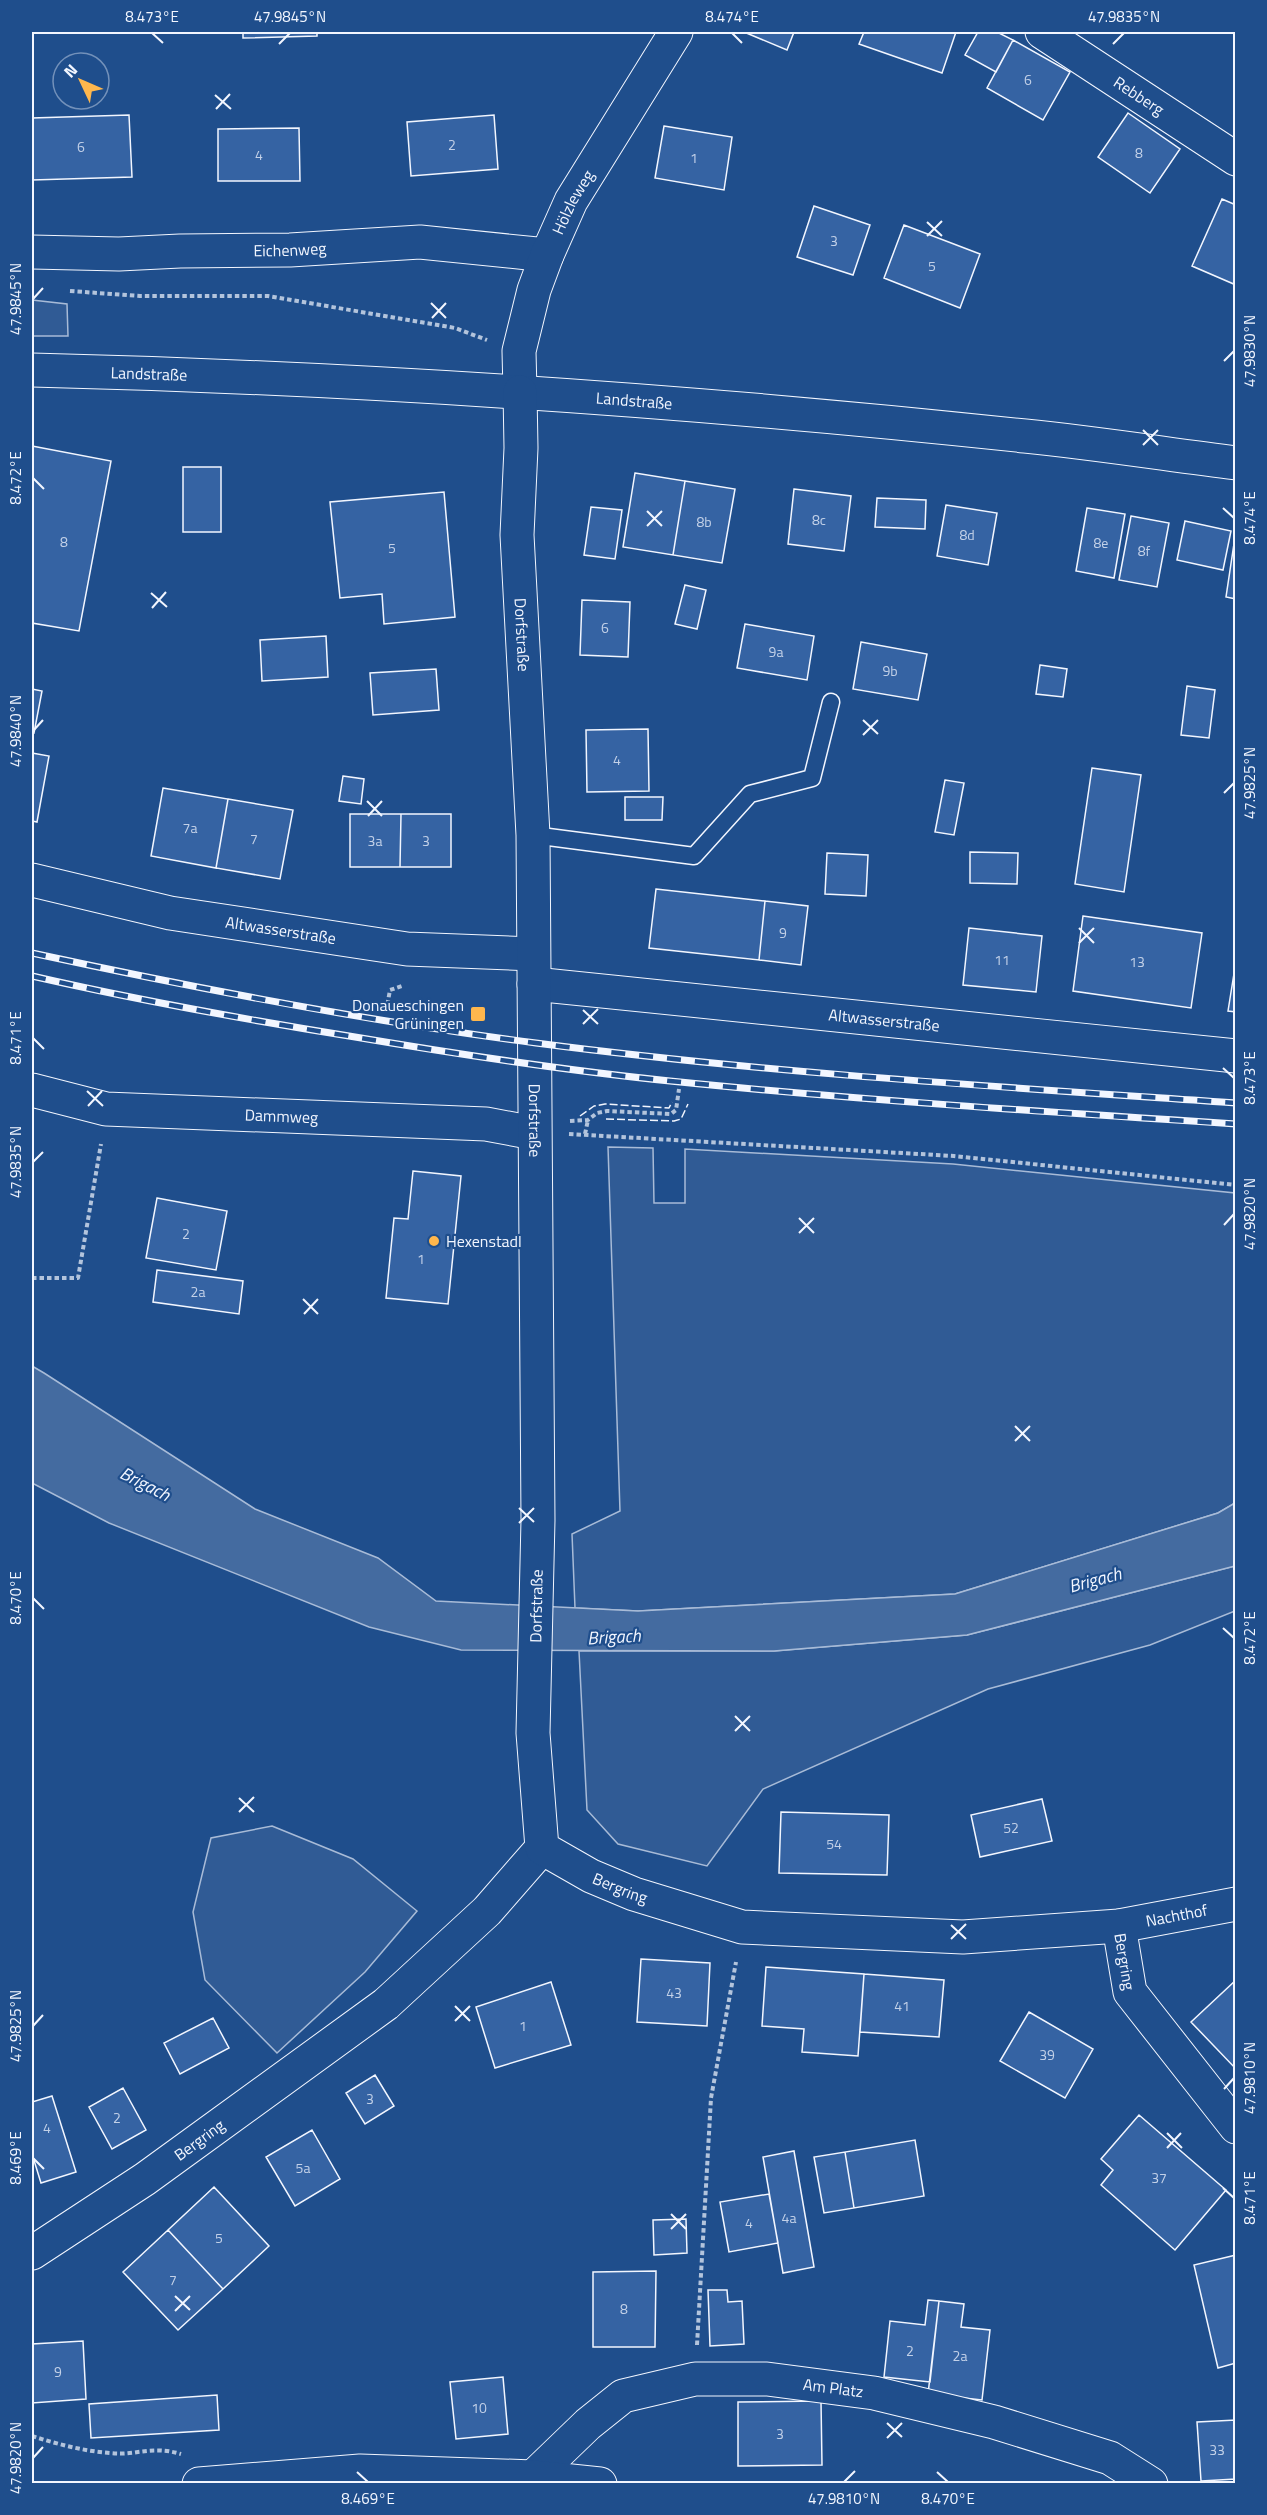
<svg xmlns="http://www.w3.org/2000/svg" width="1267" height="2515" viewBox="0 0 1267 2515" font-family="'Titillium Web',sans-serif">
  <rect width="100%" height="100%" fill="#1f4e8c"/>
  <path fill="#305b95" stroke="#a8bbd7" stroke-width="1.5" d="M32,300L67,304L68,336H32Z
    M608,1147L653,1148L654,1203H685V1149L953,1164L1235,1193V1503L1218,1513L955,1594L638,1611L575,1608L572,1534L620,1511Z
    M1235,1566V1611L1150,1645L988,1689L763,1789L707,1866L618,1844L587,1810L579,1651H774L967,1635Z
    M272,1826L353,1859L417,1911L365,1972L277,2053L205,1980L193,1912L211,1838Z"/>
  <path fill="#446ba0" stroke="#a8bbd7" stroke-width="1.5" d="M32,1366L44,1373L255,1509L378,1558L436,1601L638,1611L955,1594L1218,1513L1235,1503V1566L967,1635L774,1651L461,1650L369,1627L109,1523L32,1483Z"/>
  <path fill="#3563a3" stroke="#f2f6ff" stroke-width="1.5" d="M243,32H317V36L243,38Z
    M744,32H794L787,50Z
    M864,32H956L942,73L859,44Z
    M978,32H997L1013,40L996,72L965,55Z
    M1013,40L1070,72L1043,120L987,88Z
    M1128,113L1180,149L1150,193L1098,157Z
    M129,115L132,177L32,180V118Z
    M494,115L498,169L411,176L407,122Z
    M664,126L732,137L724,190L655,178Z
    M299,128L300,181H218V129Z
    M1222,199L1236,205V285L1192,266Z
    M814,206L870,225L853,275L797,257Z
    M904,225L980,254L960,308L884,278Z
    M32,446L111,461L79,631L32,623Z
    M183,467H221V532H183Z
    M635,473L685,481L673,555L623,547Z
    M685,481L735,489L722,563L673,555Z
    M794,489L851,496L844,551L788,544Z
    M444,492L455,617L384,624L382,594L340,598L330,502Z
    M877,498L926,500L925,529L875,527Z
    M946,505L997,513L988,565L937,556Z
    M591,507L622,510L615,559L584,555Z
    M1087,508L1125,514L1114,578L1076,571Z
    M1131,516L1169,523L1157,587L1119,580Z
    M1185,521L1231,531L1223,570L1177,560Z
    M1235,537H1236V599L1226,597Z
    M685,585L706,590L697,629L675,624Z
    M582,600L630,602L628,657L580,655Z
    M745,624L814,636L807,680L737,668Z
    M326,636L328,677L262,681L260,640Z
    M861,642L927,654L918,700L853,689Z
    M1040,665L1067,669L1063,697L1036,694Z
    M436,669L439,710L373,715L370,673Z
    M1187,686L1215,690L1209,738L1181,735Z
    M32,689L42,691L34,733L32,732Z
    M648,729L649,791L587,792L586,730Z
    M32,753L49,756L37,822L32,821Z
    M1092,768L1141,775L1124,892L1075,884Z
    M343,776L364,779L361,804L339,801Z
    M945,780L964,783L954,835L935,832Z
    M163,788L228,799L216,868L151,856Z
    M625,797H663L662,820H625Z
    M228,799L293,810L280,879L216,868Z
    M350,814H401L400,867H350Z
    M401,814H451V867H400Z
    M970,852L1018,853L1017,884L970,883Z
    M827,853L868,855L866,896L825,894Z
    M656,889L765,901L759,960L649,948Z
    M765,901L808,906L801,965L759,960Z
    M1083,916L1202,933L1191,1008L1073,991Z
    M969,928L1042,936L1036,992L963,985Z
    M1236,961V1012L1228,1011Z
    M413,1171L461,1176L448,1304L386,1298L394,1218L408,1219Z
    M157,1198L227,1211L216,1270L146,1258Z
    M157,1270L243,1281L239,1314L153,1302Z
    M1042,1799L1052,1841L980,1857L971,1815Z
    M781,1812L889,1815L887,1875L779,1873Z
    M641,1959L710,1963L707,2026L637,2022Z
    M766,1967L864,1974L858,2056L802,2052L804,2029L762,2026Z
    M864,1974L944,1980L939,2037L860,2032Z
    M1236,1980V2069L1191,2022Z
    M551,1982L571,2045L495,2068L476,2007Z
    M1029,2012L1093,2049L1065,2098L1000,2061Z
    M213,2018L229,2048L180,2074L164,2043Z
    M375,2075L394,2106L365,2124L346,2093Z
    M123,2088L146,2130L112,2149L89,2107Z
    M52,2096L76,2172L41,2183L32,2154V2102Z
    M1139,2115L1226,2190L1175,2250L1101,2185L1113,2170L1101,2159Z
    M312,2130L340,2179L295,2206L266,2157Z
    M915,2140L924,2196L854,2208L845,2152Z
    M794,2151L814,2267L783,2273L763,2157Z
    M845,2152L854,2208L824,2213L814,2157Z
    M214,2187L269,2246L223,2289L168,2230Z
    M769,2194L778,2243L729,2252L720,2202Z
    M686,2219L687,2253L654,2255L653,2220Z
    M168,2230L223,2289L178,2330L123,2272Z
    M1236,2255V2363L1218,2368L1194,2265Z
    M656,2271L655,2347H593V2272Z
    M708,2290H727L728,2302L742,2301L744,2344L710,2346Z
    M928,2300L939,2301L930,2382L884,2377L890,2321L925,2325Z
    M939,2301L964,2304L961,2327L990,2330L982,2400L928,2394Z
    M83,2341L86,2399L32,2403V2344Z
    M503,2377L508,2434L456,2439L450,2382Z
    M217,2395L219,2430L91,2438L89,2404Z
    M821,2401L822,2465L738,2466V2402Z
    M1236,2420V2479L1201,2481L1197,2422Z"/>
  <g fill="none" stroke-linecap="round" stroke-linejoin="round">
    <g stroke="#f2f6ff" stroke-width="19">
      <path id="lane" d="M533,835L694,856L750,794L812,778L831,702"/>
    </g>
    <g stroke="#f2f6ff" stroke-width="35">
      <g id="street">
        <path id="s1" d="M1042,32L1236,159"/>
        <path id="s2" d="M32,252L119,254L180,251L290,250L420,242L547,255"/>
        <path id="s3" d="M520,392L519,351L534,290L547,255L571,201L676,32"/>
        <path id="s4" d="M32,880L170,913L407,949L533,954"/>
        <path id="s5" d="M534,984L1236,1056"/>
        <path id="s6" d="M32,1090L106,1109L486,1124L534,1133"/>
        <path id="s7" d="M1119,1926L1130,1992L1236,2127"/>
        <path id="s8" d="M32,2253L145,2179L386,2004L487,1911L542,1848"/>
        <path id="s9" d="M533,2477L588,2424L623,2396L695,2379H767L874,2393L994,2422L1110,2458L1151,2484"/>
        <path d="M199,2484L360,2471L533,2477L600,2484"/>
      </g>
    </g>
    <g stroke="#f2f6ff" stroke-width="35">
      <g id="secondary">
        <path id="s10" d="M32,370C363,378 695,401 1025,436C1095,443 1165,454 1236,463"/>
        <path id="s11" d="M520,392L521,448L517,535L533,835L538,1520L533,1733L542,1848L591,1876L634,1894L742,1927L963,1937L1119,1926L1236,1904"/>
      </g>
    </g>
    <path stroke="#b3c4dc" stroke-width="4" stroke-dasharray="4.5 3" stroke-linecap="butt" d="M70,291L140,296H268L455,328L487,340
      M386,1012L390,990L402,986
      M570,1121L588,1120L597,1113L607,1111L671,1114L676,1110L679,1089
      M569,1134L954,1156L1236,1185
      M585,1134L588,1120
      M32,1278H78L101,1144
      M697,2345L711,2098L736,1962
      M32,2436C57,2444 83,2451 110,2453C137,2456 150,2445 181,2454"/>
    <use href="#lane" stroke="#1f4e8c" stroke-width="16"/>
    <use href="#street" stroke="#1f4e8c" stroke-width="33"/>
    <use href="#secondary" stroke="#1f4e8c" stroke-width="33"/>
    <g stroke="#f2f6ff" stroke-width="7">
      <path id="rail" d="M32,953C199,989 367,1021 536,1043C768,1073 1002,1087 1236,1103
        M32,976C137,1000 243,1019 349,1036C456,1054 562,1070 670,1081C858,1100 1047,1112 1236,1124"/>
    </g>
    <use href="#rail" stroke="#1f4e8c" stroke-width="4.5" stroke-dasharray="14" stroke-linecap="butt"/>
    <path stroke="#f2f6ff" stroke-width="1.5" stroke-dasharray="8 3" stroke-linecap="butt" d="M580,1116L594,1106L605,1104L669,1108L672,1102
      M606,1119L674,1121L681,1119L688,1104"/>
  </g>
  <path fill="none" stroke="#f2f6ff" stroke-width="2" d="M152,33L163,43M732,33L742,43M279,44L290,33M1113,44L1124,33M215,95L231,109M216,109L230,94M927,222L942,236M927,236L942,221M33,299L43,288M431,303L446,318M432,318L446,303M1224,361L1234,351M1143,430L1158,445M1143,445L1158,430M33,478L44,489M1223,508L1234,518M647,511L662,526M647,526L662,511M151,593L167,607M152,608L166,592M863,720L878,734M33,731L43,720M863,735L878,720M1224,793L1234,783M367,801L382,816M368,816L382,801M1079,928L1094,943M1079,943L1094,928M583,1010L598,1024M583,1024L598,1009M33,1038L44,1049M1223,1068L1234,1078M87,1091L103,1106M88,1106L102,1091M33,1162L43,1152M799,1218L814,1233M1224,1225L1234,1214M799,1233L814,1218M303,1299L318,1314M304,1314L318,1299M1015,1426L1030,1441M1015,1441L1030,1426M519,1508L534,1522M519,1523L534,1508M33,1598L44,1609M1223,1628L1234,1638M735,1716L750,1731M735,1731L750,1716M239,1798L254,1812M239,1812L254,1797M951,1925L966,1939M951,1939L966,1924M455,2006L470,2021M455,2021L470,2006M33,2026L43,2015M1224,2089L1234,2078M1167,2133L1182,2148M1167,2148L1181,2133M33,2158L44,2169M1223,2188L1234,2198M671,2214L686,2229M671,2229L686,2214M175,2296L190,2310M175,2311L190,2296M887,2423L902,2437M887,2438L902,2423M33,2458L43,2447M357,2472L368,2482M937,2472L948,2482M844,2482L855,2471"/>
  <g fill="#ffb74d" stroke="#1f4e8c" stroke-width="2">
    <rect x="470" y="1006" width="16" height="16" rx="3"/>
    <circle cx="434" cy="1241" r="6"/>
  </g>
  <g text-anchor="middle" stroke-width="4.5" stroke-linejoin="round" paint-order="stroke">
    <g font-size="14" fill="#c3d1e8">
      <text x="1028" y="85">6</text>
      <text x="452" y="150">2</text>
      <text x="81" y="152">6</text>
      <text x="1139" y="158">8</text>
      <text x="259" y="160">4</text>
      <text x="694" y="163">1</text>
      <text x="834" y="246">3</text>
      <text x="932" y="271">5</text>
      <text x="819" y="525">8c</text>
      <text x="704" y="527">8b</text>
      <text x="967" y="540">8d</text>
      <text x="64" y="547">8</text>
      <text x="1101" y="548">8e</text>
      <text x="392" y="553">5</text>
      <text x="1144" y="556">8f</text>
      <text x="605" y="633">6</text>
      <text x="776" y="657">9a</text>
      <text x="890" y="676">9b</text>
      <text x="617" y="765">4</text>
      <text x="190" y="833">7a</text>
      <text x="254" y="844">7</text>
      <text x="375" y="846">3a</text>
      <text x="426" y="846">3</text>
      <text x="783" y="938">9</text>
      <text x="1002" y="965">11</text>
      <text x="1137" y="967">13</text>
      <text x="186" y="1239">2</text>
      <text x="421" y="1264">1</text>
      <text x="198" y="1297">2a</text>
      <text x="1011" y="1833">52</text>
      <text x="834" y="1849">54</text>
      <text x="674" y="1998">43</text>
      <text x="902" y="2011">41</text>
      <text x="523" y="2031">1</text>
      <text x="1047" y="2060">39</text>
      <text x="370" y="2104">3</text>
      <text x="117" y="2123">2</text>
      <text x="47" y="2133">4</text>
      <text x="303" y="2173">5a</text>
      <text x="1159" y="2183">37</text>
      <text x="789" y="2223">4a</text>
      <text x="749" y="2228">4</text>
      <text x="219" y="2243">5</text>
      <text x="173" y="2285">7</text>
      <text x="624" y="2314">8</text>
      <text x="910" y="2356">2</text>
      <text x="960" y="2361">2a</text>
      <text x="58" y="2377">9</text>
      <text x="479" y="2413">10</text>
      <text x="780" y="2439">3</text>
      <text x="1217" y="2455">33</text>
    </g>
    <g font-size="16" fill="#f2f6ff" stroke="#1f4e8c">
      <text dy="6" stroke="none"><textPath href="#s1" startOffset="116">Rebberg</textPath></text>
      <text dy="6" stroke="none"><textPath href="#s3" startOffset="200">Hölzleweg</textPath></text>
      <text dy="6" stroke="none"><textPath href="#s2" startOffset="258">Eichenweg</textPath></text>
      <text dy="6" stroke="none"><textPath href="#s10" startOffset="117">Landstraße</textPath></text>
      <text dy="6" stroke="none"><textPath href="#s10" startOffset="603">Landstraße</textPath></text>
      <text dy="6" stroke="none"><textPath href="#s11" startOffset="243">Dorfstraße</textPath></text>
      <text dy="6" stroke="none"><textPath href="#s4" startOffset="254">Altwasserstraße</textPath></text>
      <text dy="6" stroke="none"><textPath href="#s5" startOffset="352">Altwasserstraße</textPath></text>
      <text dy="6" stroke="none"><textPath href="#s6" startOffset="252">Dammweg</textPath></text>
      <text dy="6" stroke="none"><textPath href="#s11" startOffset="729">Dorfstraße</textPath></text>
      <text transform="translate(536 1606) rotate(-89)" y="6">Dorfstraße</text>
      <text dy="6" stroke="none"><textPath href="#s11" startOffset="1545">Bergring</textPath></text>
      <text dy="6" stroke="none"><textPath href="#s11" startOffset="2109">Nachthof</textPath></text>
      <text dy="6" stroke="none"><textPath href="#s7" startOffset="36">Bergring</textPath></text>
      <text dy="6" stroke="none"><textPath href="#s8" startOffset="202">Bergring</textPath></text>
      <text dy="6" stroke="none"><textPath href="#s9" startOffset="334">Am Platz</textPath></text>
    </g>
    <g font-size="16" fill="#f2f6ff" stroke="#1f4e8c" text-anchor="end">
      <text x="464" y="1011">Donaueschingen<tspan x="464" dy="18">Grüningen</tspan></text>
      <text x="446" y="1247" text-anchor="start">Hexenstadl</text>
    </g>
    <g font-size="18" font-style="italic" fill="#f2f6ff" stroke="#1f4e8c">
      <text transform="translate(145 1484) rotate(27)" y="6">Brigach</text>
      <text transform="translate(1095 1580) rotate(-15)" y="6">Brigach</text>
      <text transform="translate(614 1637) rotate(-3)" y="6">Brigach</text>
    </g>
  </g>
  <rect width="1267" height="2515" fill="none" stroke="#1f4e8c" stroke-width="66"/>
  <g transform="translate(81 81) rotate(314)"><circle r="28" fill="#1f4e8c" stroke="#7391ba" stroke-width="1.5"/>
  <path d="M0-4.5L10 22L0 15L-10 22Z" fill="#ffb74d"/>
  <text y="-9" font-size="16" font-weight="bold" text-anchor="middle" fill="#f2f6ff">N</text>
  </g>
  <rect x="33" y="33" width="1201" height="2449" fill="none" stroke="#f2f6ff" stroke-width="2"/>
  <g font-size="15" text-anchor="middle" fill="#f2f6ff">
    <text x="152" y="22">8.473°E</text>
    <text x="290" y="22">47.9845°N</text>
    <text x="732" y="22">8.474°E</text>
    <text x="1124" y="22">47.9835°N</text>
    <text transform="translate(16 299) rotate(-90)" y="5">47.9845°N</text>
    <text transform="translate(1250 351) rotate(-90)" y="5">47.9830°N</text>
    <text transform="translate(16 478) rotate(-90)" y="5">8.472°E</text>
    <text transform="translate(1250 518) rotate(-90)" y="5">8.474°E</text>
    <text transform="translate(16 731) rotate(-90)" y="5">47.9840°N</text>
    <text transform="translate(1250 783) rotate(-90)" y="5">47.9825°N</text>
    <text transform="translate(16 1038) rotate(-90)" y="5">8.471°E</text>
    <text transform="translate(1250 1078) rotate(-90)" y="5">8.473°E</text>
    <text transform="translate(16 1162) rotate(-90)" y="5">47.9835°N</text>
    <text transform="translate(1250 1214) rotate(-90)" y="5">47.9820°N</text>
    <text transform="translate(16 1598) rotate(-90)" y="5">8.470°E</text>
    <text transform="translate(1250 1638) rotate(-90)" y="5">8.472°E</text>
    <text transform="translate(16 2026) rotate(-90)" y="5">47.9825°N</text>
    <text transform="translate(1250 2078) rotate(-90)" y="5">47.9810°N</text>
    <text transform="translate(16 2158) rotate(-90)" y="5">8.469°E</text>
    <text transform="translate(1250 2198) rotate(-90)" y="5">8.471°E</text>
    <text transform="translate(16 2458) rotate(-90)" y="5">47.9820°N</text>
    <text x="368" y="2504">8.469°E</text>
    <text x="844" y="2504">47.9810°N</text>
    <text x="948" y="2504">8.470°E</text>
  </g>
</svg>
